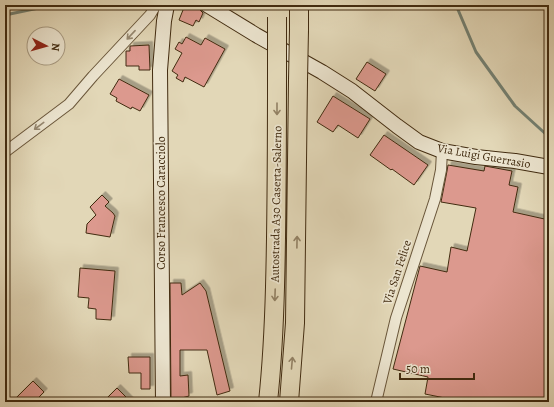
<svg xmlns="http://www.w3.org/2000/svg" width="554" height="407" viewBox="0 0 554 407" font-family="Alegreya,serif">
  <defs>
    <filter id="shadow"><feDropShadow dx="3.5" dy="-3.5" stdDeviation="0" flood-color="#0004"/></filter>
  </defs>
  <rect width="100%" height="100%" fill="#e2d7b7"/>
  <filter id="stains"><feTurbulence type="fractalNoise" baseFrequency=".005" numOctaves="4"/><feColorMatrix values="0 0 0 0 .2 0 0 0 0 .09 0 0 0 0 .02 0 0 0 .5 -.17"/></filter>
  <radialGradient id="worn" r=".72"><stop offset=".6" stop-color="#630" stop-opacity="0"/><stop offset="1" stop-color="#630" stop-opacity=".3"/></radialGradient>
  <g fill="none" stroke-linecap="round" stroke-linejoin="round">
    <path stroke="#738072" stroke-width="3" d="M456,5L476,52L515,106L549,137
      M5,15L53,5"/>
  </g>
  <path fill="#dc998e" stroke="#412b10" filter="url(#shadow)" d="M185,5H191L199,9L203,13L199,22L196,20L193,26L179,20Z
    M186,37L201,45L205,38L225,49L204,87L185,77L183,82L176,78L178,75L172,71L182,53L175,49L179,42L182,44Z
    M149,45L150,70H139V66H126V51H130V46Z
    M367,62L386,74L375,91L356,79Z
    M119,79L149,95L140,111L132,107L131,109L116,101L117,98L110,94Z
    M333,96L370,119L358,138L338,125L333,132L317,122Z
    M384,135L428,165L414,185L392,169L391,170L370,155Z
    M448,165L484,171L485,166L512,171L509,185L518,187L513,212L549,220V402H465L425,394L428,377L393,369L420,266L447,272L451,247L467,251L476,208L441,202L447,171Z
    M102,195L109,202L105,206L113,213L115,216L110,237L86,233L87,224L96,215L90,207Z
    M80,268L115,271L111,320L96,319V309L88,308L89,298L78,297Z
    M170,283H181L182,295L200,283L206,291L230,391L217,395L207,350H180V376L188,375L189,396L171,401Z
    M128,357H150V389H141V373H129Z
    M33,381L44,392L34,402H12Z
    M117,388L131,402H103Z"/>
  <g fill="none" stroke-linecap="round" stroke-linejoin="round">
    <g stroke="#69563a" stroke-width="12">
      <path id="street" d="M5,152L69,104L93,76L150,15L156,5
        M376,402L396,318L435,199L441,170L442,151"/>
    </g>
    <g stroke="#412b10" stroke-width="16">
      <path id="secondary" d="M207,5L256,35L322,72L352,91L397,126L419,142L442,151L476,157L515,161L549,167
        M163,402L160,70L164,21L167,5"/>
    </g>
    <g stroke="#412b10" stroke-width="20">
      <path id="highway" d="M299,30V5
        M268,402C272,364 274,325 275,287C277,214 277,142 277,70
        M289,402L295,323L298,80"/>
    </g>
    <use href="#street" stroke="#ece5d0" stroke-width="10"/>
    <use href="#secondary" stroke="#ece5d0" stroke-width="14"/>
    <use href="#highway" stroke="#e2d7b7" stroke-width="18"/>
    <g stroke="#412b10" stroke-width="20" stroke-linecap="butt">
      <path id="highway-bridge" d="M277,70V17
        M298,80L299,30"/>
    </g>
    <use href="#highway-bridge" stroke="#e2d7b7" stroke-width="18"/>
  </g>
  <defs><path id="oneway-shaft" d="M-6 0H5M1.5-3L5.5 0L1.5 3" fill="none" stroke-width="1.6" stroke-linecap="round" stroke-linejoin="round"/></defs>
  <g stroke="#968870">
    <use href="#oneway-shaft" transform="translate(131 35) rotate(133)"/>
    <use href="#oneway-shaft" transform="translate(39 126) rotate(143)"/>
  </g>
  <g stroke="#928164">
    <use href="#oneway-shaft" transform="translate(277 109) rotate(90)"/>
    <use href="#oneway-shaft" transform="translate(297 242) rotate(-89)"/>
    <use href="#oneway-shaft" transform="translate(275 295) rotate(92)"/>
    <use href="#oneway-shaft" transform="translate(292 363) rotate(-85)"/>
  </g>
  <g text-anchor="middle" stroke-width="3.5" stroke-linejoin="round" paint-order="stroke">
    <g font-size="12" fill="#412b10" stroke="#ece5d0">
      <text transform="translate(484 156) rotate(10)" y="4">Via Luigi Guerrasio</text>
      <text transform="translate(161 203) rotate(-90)" y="4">Corso Francesco Caracciolo</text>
      <text transform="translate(276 204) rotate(-89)" y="4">Autostrada A30 Caserta-Salerno</text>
      <text transform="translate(397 272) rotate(-72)" y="4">Via San Felice</text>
    </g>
  </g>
  <rect width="554" height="407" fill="none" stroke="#e2d7b7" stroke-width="20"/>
  <rect x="6" y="6" width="542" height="395" fill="none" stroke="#412b10" stroke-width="2"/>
  <rect x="10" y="10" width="534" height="387" fill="none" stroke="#412b10"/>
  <g transform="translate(46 46) rotate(96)"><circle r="19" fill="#ece5d0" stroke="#a89b83"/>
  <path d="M0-3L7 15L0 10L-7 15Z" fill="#8f2418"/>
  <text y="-6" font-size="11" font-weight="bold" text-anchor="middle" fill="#412b10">N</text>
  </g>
  <path d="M400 373v6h74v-6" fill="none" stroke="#412b10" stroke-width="2"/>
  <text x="406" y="373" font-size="12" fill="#412b10" stroke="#ece5d0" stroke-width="3" paint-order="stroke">50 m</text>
  <rect width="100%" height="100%" filter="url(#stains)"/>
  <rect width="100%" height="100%" fill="url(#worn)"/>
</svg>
